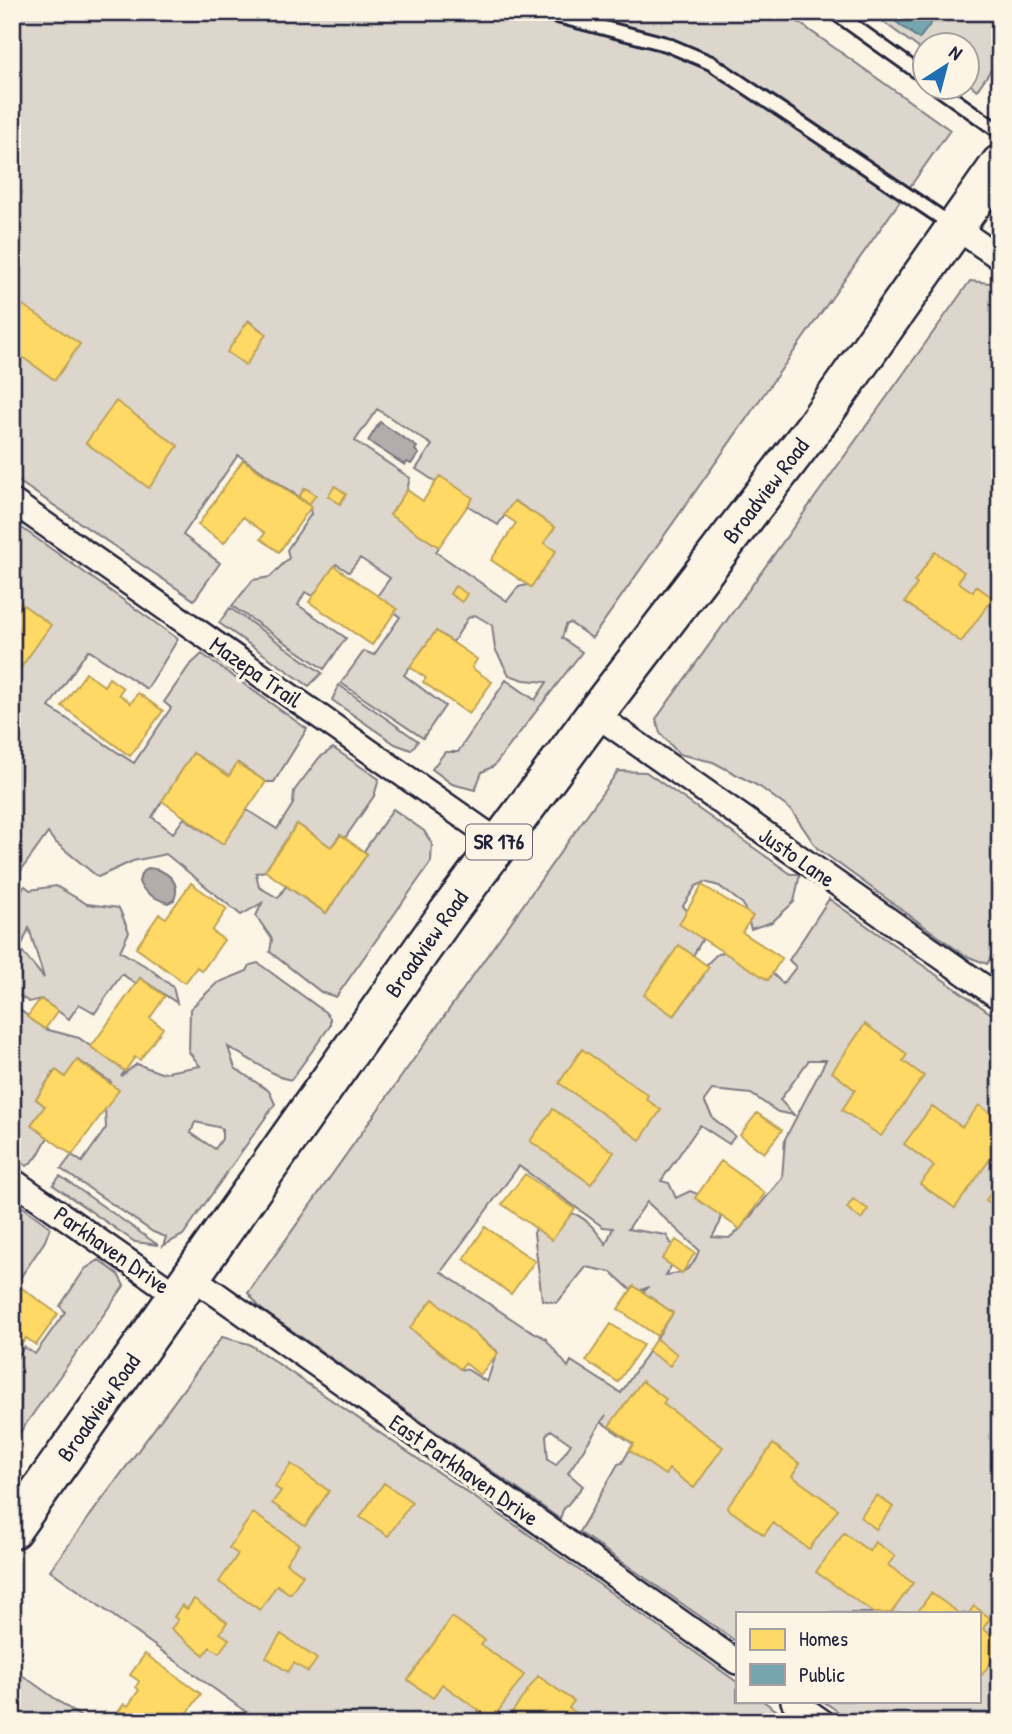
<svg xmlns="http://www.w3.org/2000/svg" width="1012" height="1734" viewBox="0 0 1012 1734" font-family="'Patrick Hand',sans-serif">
  <rect width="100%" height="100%" fill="#fcf5e5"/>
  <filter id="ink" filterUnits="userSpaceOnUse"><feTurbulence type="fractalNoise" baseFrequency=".0143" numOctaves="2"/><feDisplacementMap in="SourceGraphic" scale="14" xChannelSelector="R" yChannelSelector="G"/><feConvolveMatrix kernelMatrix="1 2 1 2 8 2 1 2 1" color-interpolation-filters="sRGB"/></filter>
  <g filter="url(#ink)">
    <path fill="#dcd6cc" stroke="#7f7c84" stroke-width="2" fill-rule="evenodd" d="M12,12H784L950,130L592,638L570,623L566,625L562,638L582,652L494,766L482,772L475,790L452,784L432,769L445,752H458L506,680L535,700L547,682L524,680L509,675L495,649L492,625L475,615L468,618L453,642L436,631L404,675L445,706L423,738L341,683L364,651L374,655L400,617L375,599L390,578L360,558L349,572L336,564L313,596L305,592L298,605L346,638L324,669L232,606L253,580L270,577L289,558L287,550L311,514L309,504L315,495L305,488L299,497L238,455L183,535L220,563L194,600L12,477ZM249,321L266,334L245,364ZM377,409L432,445L416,469L436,482L440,477L467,505L498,525L515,501L554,527L537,548L533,584L518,587L507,601L436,552L439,547L391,515L407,490L410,478L355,441Z
      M870,12H1000V57L977,90L967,82V46H925L924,52Z
      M970,281L1000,284V941L987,964L964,955L817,848L791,810L760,787L713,762L679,754L660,733L656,719Z
      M12,521L178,639L147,689L88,650L49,707L134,763L171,708L164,702L189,666L202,654L307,729L274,782H266L238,763L229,776L193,753L152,817L173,833L184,818L222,844L247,810L277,829L293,804L294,791L319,758L333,748L379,779L374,796L345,838L340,835L331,847L297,824L265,871L256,873L259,887L278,898L286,886L326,913L367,854L364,851L393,809L424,831L432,844L431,862L336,997L321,992L270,952L272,939L256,916L262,903L241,915L166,854L133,861L98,877L54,841L48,833L12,883Z
      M230,608L322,673L309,686L219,623Z
      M339,685L418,741L411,750L395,744L332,700Z
      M618,771L646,772L791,874H800L794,902L772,922L751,929L743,904L719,886L705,882L696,886L683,906L706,933L682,975L674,1016L704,975L702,969L716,955L743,944L783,984L796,967L789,960L829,899L1000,1020V1722H853L823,1701H979V1613H737V1642L579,1532L618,1464L622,1463L633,1444L601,1422L606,1415L568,1473L583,1486L563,1510L560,1519L388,1398L379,1401L364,1385V1381L261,1309L248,1293ZM809,1060H826L785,1139L782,1178L740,1229L729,1238L712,1237L720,1223L721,1203L690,1191L676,1198L669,1183L661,1181L700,1125L729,1144L735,1136L713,1118L704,1101L712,1090L751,1094L778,1112L794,1115L780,1100ZM519,1166L603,1227L613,1228L606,1244C583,1213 579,1212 540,1209L534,1233L542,1300L557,1303L586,1267L611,1272L634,1293L649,1287L643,1292L673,1313L621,1393L571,1361L568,1367L545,1338L524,1327L441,1272ZM647,1202L699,1250C693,1269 685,1273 666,1275L678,1254L666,1235L628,1229ZM433,1300L497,1351L487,1382L468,1370L461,1369L420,1336ZM551,1430L571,1444L556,1465L548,1460L546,1435Z
      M25,886L30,890L56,886L87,904L119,908L129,932L120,951L149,968L173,987L177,1003L140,978L136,984L122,974L95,1013L79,1004L69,1019L41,999L29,1002L12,991V899ZM29,928L44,978L20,949Z
      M258,963L325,1012L330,1018V1026L291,1080L280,1077L228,1047L235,1068L269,1091L275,1104L183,1235L163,1246L166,1237L153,1232L61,1169L72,1155L82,1162L106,1128L104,1087L111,1082L78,1060L65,1077L55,1070L36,1099L45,1106L31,1125L48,1137L37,1157L27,1166L12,1156V1004L45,1029L79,1038L125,1071L121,1076L137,1064L161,1073L200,1066L189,1052L190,1009L217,983L247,971L250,965ZM195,1122L222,1128V1139L215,1149L191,1133Z
      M60,1176L158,1245L135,1242L53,1185Z
      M12,1199L50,1227L45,1241L16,1284L12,1281Z
      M99,1260L118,1274L124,1286L13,1442L12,1366L24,1347L35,1354L65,1312L60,1306L85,1269Z
      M222,1337L249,1344L521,1529L737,1682V1701H763L793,1722H260L50,1570Z
      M12,1668L88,1722H23L18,1718L12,1722Z"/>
    <path fill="#b2adab" stroke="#78757e" stroke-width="2" d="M380,422L417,447L415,450L419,454L411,464L407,462L405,465L368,441Z
      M148,868C165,869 182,881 174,900L168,903C156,899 143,893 139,882L141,874Z"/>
    <path fill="#ffd966" stroke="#bda259" stroke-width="2" d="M17,301L80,344L55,380L22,357L12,372V308Z
      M248,321L266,334L246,365L227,352Z
      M1000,369V387L992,381Z
      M116,401L178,446L149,488L86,443Z
      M243,460L311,507L279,552L261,539L265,533L243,517L224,543L198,525Z
      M440,476L473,498L439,547L390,515L407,490L423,501Z
      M335,486L346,494L340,504L328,496Z
      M305,488L316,495L309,504L299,497Z
      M514,501L555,527L544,543L556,551L531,587L491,560L516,523L504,515Z
      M935,552L964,572L958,582L973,592L976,586L993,598L961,642L905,602L917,584L914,582Z
      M334,566L397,609L372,645L309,602Z
      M455,586L467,594L462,602L450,594Z
      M22,604L51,625L12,680V618Z
      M436,631L477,659L472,668L492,682L469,714L423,682L426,678L410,667Z
      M86,673L104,686L109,678L123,688L119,694L131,703L138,693L163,711L130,756L62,706Z
      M193,753L229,776L237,763L266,782L223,844L162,801Z
      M297,824L331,847L341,835L367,854L326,913L265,871Z
      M191,883L227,909L212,931L224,940L202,971L197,967L185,983L136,948L159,914L166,918Z
      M702,885L753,916L742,932L782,958L768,980L679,924Z
      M679,945L709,967L674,1016L644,995Z
      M140,978L165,996L150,1018L163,1028L140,1060L135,1057L125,1071L91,1047Z
      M40,999L58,1011L45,1029L27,1017Z
      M865,1024L907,1054L903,1061L924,1076L881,1136L842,1110L855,1090L832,1072Z
      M582,1049L648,1095L646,1099L661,1110L640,1140L559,1083Z
      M77,1060L119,1090L72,1155L31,1125L45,1106L36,1099L56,1070L65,1077Z
      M979,1105L1000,1120V1145L955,1208L920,1184L934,1166L904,1144L932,1106L962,1127Z
      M553,1109L614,1152L591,1184L530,1141Z
      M757,1113L782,1130L764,1153L740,1135Z
      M721,1161L765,1193L740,1229L695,1198Z
      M525,1174L575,1209L552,1240L502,1204Z
      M1000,1180V1210L986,1200Z
      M853,1199L868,1209L861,1219L847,1208Z
      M485,1227L535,1261L511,1294L464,1259Z
      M676,1240L695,1253L682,1273L662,1259Z
      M12,1281L58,1314L36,1345L26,1338L12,1358Z
      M634,1286L673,1313L657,1336L618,1309Z
      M433,1299L498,1353L480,1375L465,1363L460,1369L410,1328Z
      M611,1324L643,1345L618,1382L586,1361Z
      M656,1339L677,1354L670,1366L648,1351Z
      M642,1381L666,1399L663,1404L723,1447L694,1488L669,1469L665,1475L629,1450L634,1444L609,1426Z
      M773,1444L800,1464L792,1476L838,1509L809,1549L773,1523L764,1535L727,1508Z
      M291,1464L329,1491L305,1526L272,1503L281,1491L275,1487Z
      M384,1483L412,1502L388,1536L360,1517Z
      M877,1495L893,1507L876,1529L860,1517Z
      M253,1513L299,1544L286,1563L303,1575L290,1594L277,1585L260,1610L219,1582L238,1554L229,1548Z
      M844,1533L869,1551L875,1542L895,1556L888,1565L913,1583L891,1613H874L816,1572Z
      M931,1593L959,1613H917Z
      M194,1599L227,1622L220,1633L229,1639L219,1653L210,1647L204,1655L171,1629L178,1620L174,1617L182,1605L187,1609Z
      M974,1606L990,1618L983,1629L1000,1641V1649L979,1679V1613H969Z
      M452,1617L485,1640L481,1645L524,1675L492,1720L442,1684L433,1698L408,1680Z
      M281,1634L317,1659L308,1672L294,1663L288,1672L266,1657Z
      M145,1654L201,1694L181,1722H117L113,1719L124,1704L128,1706L139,1690L136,1687L139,1681L130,1675Z
      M538,1676L574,1701L569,1708L588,1722H505Z
      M227,1713L240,1722H221Z"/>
    <path fill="#76a5af" stroke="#5d7e8c" stroke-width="2" d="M888,12H947L941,22L935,18L919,39L887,15Z"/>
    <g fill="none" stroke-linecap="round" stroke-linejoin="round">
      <g stroke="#22223b" stroke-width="18">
        <path id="service" d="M542,12L666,44L711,63L952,225
          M834,12L925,77
          M938,88L1000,132"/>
      </g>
      <g stroke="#22223b" stroke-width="28">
        <path id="minor" d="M955,227L1000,258
          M12,501L499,842
          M595,714L1000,998
          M12,1180L178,1296
          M191,1276L737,1662
          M793,1701L823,1722"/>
      </g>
      <g stroke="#22223b" stroke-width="42">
        <g id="primary">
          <path id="s1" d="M12,1530L447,914L595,714L815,426L1000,164"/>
        </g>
      </g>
      <use href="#service" stroke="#fcf5e5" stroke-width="12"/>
      <use href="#minor" stroke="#fcf5e5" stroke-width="23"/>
      <use href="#primary" stroke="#fcf5e5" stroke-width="37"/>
    </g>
  </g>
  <g text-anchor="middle" stroke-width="7" stroke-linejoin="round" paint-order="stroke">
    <rect fill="#fcf5e5" stroke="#63616e" stroke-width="2" x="466" y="824.5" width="66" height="35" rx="5"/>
    <g font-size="21" font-weight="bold" fill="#22223b">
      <text x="499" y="849">SR 176</text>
    </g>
    <g font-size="23" fill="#22223b" stroke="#fcf5e5">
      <text dy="8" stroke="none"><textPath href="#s1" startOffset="1284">Broadview Road</textPath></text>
      <text transform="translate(256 672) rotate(35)" y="8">Mazepa Trail</text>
      <text transform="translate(797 857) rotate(35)" y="8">Justo Lane</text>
      <text dy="8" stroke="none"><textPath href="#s1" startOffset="718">Broadview Road</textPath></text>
      <text transform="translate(112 1250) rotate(35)" y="8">Parkhaven Drive</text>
      <text dy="8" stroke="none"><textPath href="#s1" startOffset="150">Broadview Road</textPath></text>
      <text transform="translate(464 1470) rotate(35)" y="8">East Parkhaven Drive</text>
    </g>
  </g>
  <rect width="1012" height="1734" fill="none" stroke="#fcf5e5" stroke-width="42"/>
  <rect x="21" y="21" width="970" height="1692" fill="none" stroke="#22223b" stroke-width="2.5" filter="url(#ink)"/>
  <rect x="736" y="1612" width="245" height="91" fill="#fcf5e5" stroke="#a5a1a1" stroke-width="2"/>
  <rect x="750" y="1629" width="35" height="21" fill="#ffd966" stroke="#a5a1a1" stroke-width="2"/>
  <text x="799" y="1646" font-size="21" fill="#22223b">Homes</text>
  <rect x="750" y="1664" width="35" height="21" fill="#76a5af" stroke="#a5a1a1" stroke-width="2"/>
  <text x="799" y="1682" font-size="21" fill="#22223b">Public</text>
  <g transform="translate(946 66) rotate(36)"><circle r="33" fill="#fcf5e5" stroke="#a5a1a1" stroke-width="2"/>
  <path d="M0-5L12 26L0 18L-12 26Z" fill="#1f6fb2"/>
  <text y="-10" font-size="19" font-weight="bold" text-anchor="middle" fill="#22223b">N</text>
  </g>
</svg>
